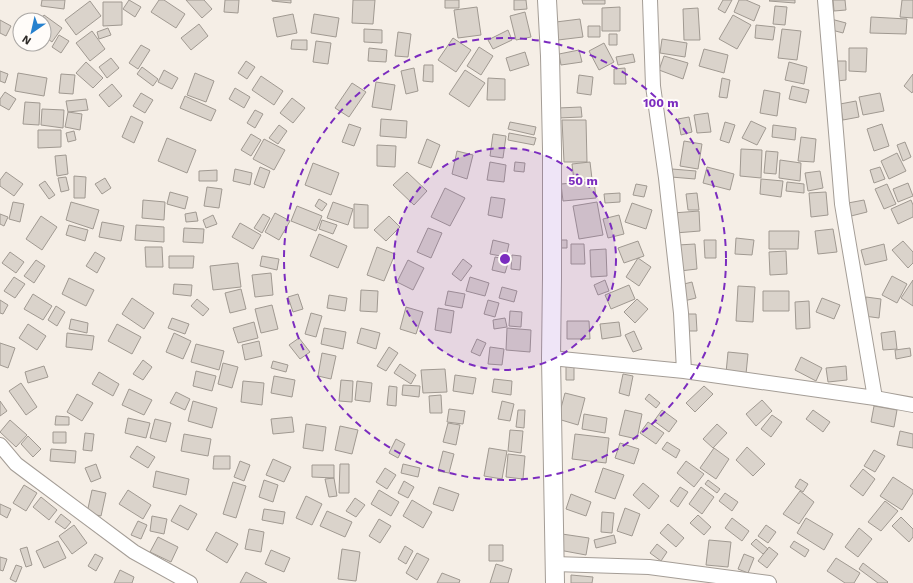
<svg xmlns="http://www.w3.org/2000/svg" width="913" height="583" viewBox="0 0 913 583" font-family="'Work Sans',sans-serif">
  <rect width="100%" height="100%" fill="#f5eee6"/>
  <path fill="#dad3cb" stroke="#a09991" d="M42,0H65L64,9L41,6Z
    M129,0L141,7L135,17L123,9Z
    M159,0H164L185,14L176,28L151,12Z
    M186,0H204L212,9L202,18Z
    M225,0H239L238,13L224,12Z
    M272,0H291V3L272,1Z
    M353,0H375L373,24L352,23Z
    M445,0H459V8H445Z
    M514,0H526L527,9L514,10Z
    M582,0H605V4H583Z
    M723,0H732L725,13L718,9Z
    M739,0H746L760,6L754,21L734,12Z
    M770,0H795V3L769,1Z
    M833,0H845L846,10L834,11Z
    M902,0H913V18L900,17Z
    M90,1L101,16L76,35L65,20Z
    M103,2H122V25L103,26Z
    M775,6L787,7L785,25L773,24Z
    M477,7L481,35L458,38L454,10Z
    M620,7V31H602V8Z
    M698,8L700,40H684L683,9Z
    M525,12L531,37L516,40L510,16Z
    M293,14L297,33L277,37L273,18Z
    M314,14L339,18L336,37L311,33Z
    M44,15L62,28L52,42L44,36V20H41Z
    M733,15L751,25L737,49L719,39Z
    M871,17L907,19L906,34L870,33Z
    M580,19L583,37L558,40L556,22Z
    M831,19L846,23L843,33L828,29Z
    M0,20L11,26L6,36L0,33Z
    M199,24L208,36L191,50L181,38Z
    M756,25L775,27L773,40L755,38Z
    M588,26H600V37H588Z
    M108,28L111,35L99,39L97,32Z
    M364,29L382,30V43L364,42Z
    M782,29L801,31L797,60L778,58Z
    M508,30L512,40L493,49L488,40Z
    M92,31L105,49L90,61L76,43Z
    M398,32L411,34L408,57L395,56Z
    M609,34H617V45H609Z
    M59,35L69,41L61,53L52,47Z
    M453,38L471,50L456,72L438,60Z
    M662,39L687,43L685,57L660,53Z
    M292,40H307V50L291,49Z
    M316,41L331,43L328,64L313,62Z
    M604,43L614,62L599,70L589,51Z
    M141,45L150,50L138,69L129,63Z
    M479,47L493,56L481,75L467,66Z
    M369,48L387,50L386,62L368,61Z
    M849,48H867L866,72L849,71Z
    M704,49L728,55L724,73L699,66Z
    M579,50L582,62L561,65L559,54Z
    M525,52L529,65L510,71L506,58Z
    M633,54L635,62L618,65L616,57Z
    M664,56L688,63L683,79L659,70Z
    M111,58L119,68L107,78L99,67Z
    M246,61L255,67L247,79L238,73Z
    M837,61H846V80L837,81Z
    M86,62L103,78L93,88L76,73Z
    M789,62L807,67L804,84L785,80Z
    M424,65H433V82L423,81Z
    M142,67L158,79L153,86L137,74Z
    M414,68L418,91L406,94L401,71Z
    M625,68L626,84H614V69Z
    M164,70L178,78L172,89L158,82Z
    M465,70L485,83L469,107L449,94Z
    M0,71L8,74L5,83L0,81Z
    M18,73L47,78L44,96L15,91Z
    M195,73L214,81L206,102L187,95Z
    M61,74L75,75L73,94L59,93Z
    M913,74V91L912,93L904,86Z
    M579,75L593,77L591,95L577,93Z
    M261,76L283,91L274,105L252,90Z
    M488,78L505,79V100H487Z
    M722,78L730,80L727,98L719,97Z
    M376,82L395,85L391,110L372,107Z
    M352,83L366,92L349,117L335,108Z
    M112,84L122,96L109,107L99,95Z
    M792,86L809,90L806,103L789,99Z
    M235,88L250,97L244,108L229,99Z
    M764,90L780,93L777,116L760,113Z
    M5,92L16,99L9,110L0,105V99Z
    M141,93L153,100L145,113L133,106Z
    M880,93L884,111L863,115L859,97Z
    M185,96L216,110L211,121L180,108Z
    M292,98L305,108L293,123L280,113Z
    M86,99L88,110L68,112L66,101Z
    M856,101L859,117L843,120L840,104Z
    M25,102L40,103L39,125L23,124Z
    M581,107L582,117L558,118V108Z
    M42,109L64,110L63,128L41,125Z
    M255,110L263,114L255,128L247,123Z
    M68,112L82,114L80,130L65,127Z
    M708,113L711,132L697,133L694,115Z
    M131,116L143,122L134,143L122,137Z
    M689,117L692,132L681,135L678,119Z
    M381,119L407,121L406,138L380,136Z
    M562,120H586L587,162H564Z
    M751,121L766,128L757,145L742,138Z
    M510,122L536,127L534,135L508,129Z
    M725,122L735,125L729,143L720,140Z
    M349,124L361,128L354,146L342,142Z
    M882,124L889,146L874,151L867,129Z
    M279,125L287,131L278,144L269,138Z
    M773,125L796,128L795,140L772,137Z
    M38,130H61V147L38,148Z
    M74,131L76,140L68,142L66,133Z
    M509,133L536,138L534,145L508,140Z
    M251,134L261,140L251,156L241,150Z
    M493,134L506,136L503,158L490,156Z
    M801,137L816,139L814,162L798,161Z
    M167,138L196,150L187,173L158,161Z
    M264,139L285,150L274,170L253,159Z
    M427,139L440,145L431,168L418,163Z
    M684,141L702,144L698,169L680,166Z
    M905,142L911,157L903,161L897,145Z
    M377,145L396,146L395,167L377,166Z
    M741,149L762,150L761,178L740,176Z
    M457,151L473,155L467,179L452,174Z
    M766,151L778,152L776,174L764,173Z
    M897,153L906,171L889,179L881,161Z
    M66,155L68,174L57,176L55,156Z
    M780,160L801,163L800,181L779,178Z
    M490,162L506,165L504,182L487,180Z
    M515,162L525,163L524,172L514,171Z
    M590,162L592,179L574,181L572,164Z
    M313,163L339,173L331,195L305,185Z
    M260,167L270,171L264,188L254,184Z
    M707,167L734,174L730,190L703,183Z
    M880,167L885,179L874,183L870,170Z
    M235,169L252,173L250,185L233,181Z
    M672,169L696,171L695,179L671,177Z
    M217,170V181H199V171Z
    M820,171L823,188L808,191L805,173Z
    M6,172L23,184L14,196L0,186V180Z
    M407,172L427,191L414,205L393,185Z
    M74,176L86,177L85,198H74Z
    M66,177L69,190L61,192L58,178Z
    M105,178L111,188L102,194L95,184Z
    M761,179L783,181L781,197L760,194Z
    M45,181L55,195L49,199L39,185Z
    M594,181L596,198L563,201L561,184Z
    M787,182L804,184V193L786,191Z
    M908,183L913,196L898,202L893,189Z
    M636,184L647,186L644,197L633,195Z
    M887,184L896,204L884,209L875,189Z
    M207,187L222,189L219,208L204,206Z
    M445,188L465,198L450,226L431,217Z
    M170,192L188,197L185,209L167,204Z
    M826,192L828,215L811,217L809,193Z
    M620,193V202L605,203L604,194Z
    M697,193L699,210H688L686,194Z
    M491,197L505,199L502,218L488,215Z
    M319,199L327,204L322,211L315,206Z
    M143,200L165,202L164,220L142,218Z
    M864,200L867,212L851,216L848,203Z
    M911,200L913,205V217L898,224L891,209Z
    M13,202L24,204L20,222L9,219Z
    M71,202L99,210L93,229L66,220Z
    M333,202L353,209L348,225L327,218Z
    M597,202L603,235L579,239L573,206Z
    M632,203L652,210L646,229L625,222Z
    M354,204L368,205V228H354Z
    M297,206L322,216L316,231L291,221Z
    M699,211L700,231L675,233L673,213Z
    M196,212L198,221L186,222L185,214Z
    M275,213L290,221L279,240L265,232Z
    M0,214L8,217L4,226L0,224Z
    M263,214L270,218L262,233L254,228Z
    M213,215L217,224L206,228L203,220Z
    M619,215L624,234L608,238L603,219Z
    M41,216L57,227L42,250L26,239Z
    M389,216L400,227L386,241L374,230Z
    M322,220L337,225L333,234L319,229Z
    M102,222L124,226L121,241L99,237Z
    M240,223L261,235L253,249L232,237Z
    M69,225L88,230L85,241L66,235Z
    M136,225L164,227V242L135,240Z
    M184,228L204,229L203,243L183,242Z
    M428,228L442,233L431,258L417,252Z
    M833,229L837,252L818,254L815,231Z
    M769,231H799L798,249H769Z
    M319,234L347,246L338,268L310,256Z
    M736,238L754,240L752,255L735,254Z
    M493,240L509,244L506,257L490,254Z
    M554,240H567V248H555Z
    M704,240H716V258H705Z
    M638,241L644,256L624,263L618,248Z
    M903,241L913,252V263L908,268L892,250Z
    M571,244H584L585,264H571Z
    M695,244L697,269L680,271L678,245Z
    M884,244L887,260L865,265L861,250Z
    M145,247H162L163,267H146Z
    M377,247L395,254L384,281L367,275Z
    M606,249L607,276L591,277L590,250Z
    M786,251L787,274L770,275L769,252Z
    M10,252L24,262L16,273L2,263Z
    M95,252L105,258L97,273L86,266Z
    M512,255L521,256L520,270L511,269Z
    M169,256H194L193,268H169Z
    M262,256L279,259L277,270L260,266Z
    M495,257L509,260L505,273L492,270Z
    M638,258L651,267L639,286L626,277Z
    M463,259L472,266L461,281L452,274Z
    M36,260L45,266L34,283L24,276Z
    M408,260L424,268L413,290L397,282Z
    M238,263L241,287L213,290L210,266Z
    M271,273L273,295L255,297L252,275Z
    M892,276L907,284L897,303L882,295Z
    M14,277L25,284L15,298L4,291Z
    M470,277L489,283L485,296L466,291Z
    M69,278L94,290L86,306L62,294Z
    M605,280L609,291L598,295L594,285Z
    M913,280V306L901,298Z
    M692,282L696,298L684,301L680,285Z
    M174,284L192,285L191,296L173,294Z
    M629,285L635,299L611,309L605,295Z
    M738,286L755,287L753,322L736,321Z
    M502,287L517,291L514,302L499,298Z
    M241,289L246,309L230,313L225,293Z
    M361,290L378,291L377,312L360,311Z
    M448,291L465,294L462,308L445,305Z
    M763,291H789V311H763Z
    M33,294L52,306L43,320L24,309Z
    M298,294L303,309L293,312L288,297Z
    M329,295L347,298L345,311L327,308Z
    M866,297L881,299L879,318L864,316Z
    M132,298L154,313L144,329L122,314Z
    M822,298L840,305L834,319L816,312Z
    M197,299L209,309L203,316L191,306Z
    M637,299L648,309L635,323L624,312Z
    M0,300L8,305L3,314L0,313Z
    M488,300L499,303L495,317L484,314Z
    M809,301L810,328L796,329L795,302Z
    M272,305L278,329L261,333L255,309Z
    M56,306L65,312L57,326L48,320Z
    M406,307L423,312L416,334L400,329Z
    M438,308L454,311L451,333L435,330Z
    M510,311L522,312L521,327L509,326Z
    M311,313L322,316L316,337L305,334Z
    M686,314H696L697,331H687Z
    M172,318L189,324L185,334L168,328Z
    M505,318L507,327L494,329L493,320Z
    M71,319L88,323L87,333L69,329Z
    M567,321H589L590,339H567Z
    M254,322L258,338L238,343L233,328Z
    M619,322L621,336L602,339L600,324Z
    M28,324L46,336L37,350L19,338Z
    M117,324L141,337L132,354L108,341Z
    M324,328L346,332L343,349L321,344Z
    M361,328L380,333L376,349L357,343Z
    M507,328L531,330L530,352L506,350Z
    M634,331L642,349L633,352L625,335Z
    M895,331L897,349L883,350L881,333Z
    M67,333L94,336L92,350L66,347Z
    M174,333L191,341L183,359L166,352Z
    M299,338L310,352L300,359L289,345Z
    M477,339L486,343L480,356L471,352Z
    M259,341L262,356L245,360L242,345Z
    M0,343L15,348L8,368L0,365Z
    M196,344L224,351L219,370L191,362Z
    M389,347L398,353L386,371L377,366Z
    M490,347L504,349L502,365L488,364Z
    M910,348L911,356L896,359L895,350Z
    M728,352L748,354L746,374L726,373Z
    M322,353L336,356L331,379L318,376Z
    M801,357L822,368L816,381L795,370Z
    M143,360L152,367L143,380L133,374Z
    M273,361L288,365L286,372L271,368Z
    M223,363L238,367L232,388L218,384Z
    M400,364L416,375L411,384L394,373Z
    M566,365H574V380H566Z
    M44,366L48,377L28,383L25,372Z
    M846,366L847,380L828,382L826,368Z
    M445,369L447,392L423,393L421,370Z
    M196,371L216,376L212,391L193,386Z
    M99,372L119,384L113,396L92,384Z
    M623,374L633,376L629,396L619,393Z
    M455,375L476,378L473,394L453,391Z
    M274,376L295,380L292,397L271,393Z
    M494,379L512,381L511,395L492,392Z
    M341,380L353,381L352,402L339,401Z
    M243,381L264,383L262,405L241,402Z
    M357,381L372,383L370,402L355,400Z
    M21,383L37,407L26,415L9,391Z
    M403,385L420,386L419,397L402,395Z
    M389,386L397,387L396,406L387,405Z
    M704,386L713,394L695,412L686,403Z
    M129,389L152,400L144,415L122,405Z
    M176,392L190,399L185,410L170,403Z
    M565,393L585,398L578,425L558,419Z
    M77,394L93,403L82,421L67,412Z
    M649,394L660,403L656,408L645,399Z
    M441,395L442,413H430L429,396Z
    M762,400L772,411L756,426L746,414Z
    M0,401L7,411L0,416Z
    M193,401L217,408L212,428L188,421Z
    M502,401L514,404L510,421L498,419Z
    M874,406L897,410L894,427L871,422Z
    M449,409L465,411L463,424L447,422Z
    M518,410H525L524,428L516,427Z
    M625,410L642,414L637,439L619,435Z
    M662,410L677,421L669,432L654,421Z
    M813,410L830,422L823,432L806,419Z
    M584,414L607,418L605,433L582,429Z
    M772,415L782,422L771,437L761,429Z
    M56,416L69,417V425H55Z
    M292,417L294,432L273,434L271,419Z
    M128,418L150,423L146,438L125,433Z
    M155,419L171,423L166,442L150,438Z
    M10,420L27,435L16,447L0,432Z
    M648,422L664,433L656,444L640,433Z
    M448,423L460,425L456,445L443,442Z
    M306,424L326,427L323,451L303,448Z
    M717,424L727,433L713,448L703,439Z
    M340,426L358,430L352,454L335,450Z
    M510,430L523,431L521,453L508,451Z
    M900,431L913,434V448L897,445Z
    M53,432H66V443H53Z
    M85,433L94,434L92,451L83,450Z
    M184,434L211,439L208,456L181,451Z
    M575,434L609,438L606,463L572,459Z
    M28,436L41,449L33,457L21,444Z
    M396,439L405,444L398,458L389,453Z
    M667,442L680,450L676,458L662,449Z
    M620,443L639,449L634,464L615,458Z
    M137,446L155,457L148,468L130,457Z
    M747,447L765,464L753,476L736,460Z
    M489,448L507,451L502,479L484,476Z
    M714,448L729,459L716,479L700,468Z
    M51,449L76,451L75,463L50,461Z
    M874,450L885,456L875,472L864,466Z
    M443,451L454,454L449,473L438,471Z
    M508,454L525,456L523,479L506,477Z
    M214,456H230V469H213Z
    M273,459L291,467L284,482L266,475Z
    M240,461L250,465L244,481L234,477Z
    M686,461L704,474L694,487L677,473Z
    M96,464L101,478L91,482L85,468Z
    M340,464H349V493H339Z
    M403,464L420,468L418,477L401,473Z
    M312,465H334V478L312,477Z
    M385,468L396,475L387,489L376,482Z
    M603,468L624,475L615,499L595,492Z
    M863,469L875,479L863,496L850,486Z
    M156,471L189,479L186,495L153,487Z
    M893,477L913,490V493L902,510L880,496Z
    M334,478L337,496L329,497L325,479Z
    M800,479L808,484L803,492L795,487Z
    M264,480L278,485L273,502L259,497Z
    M708,480L720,489L717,493L705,484Z
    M404,481L414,487L408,498L398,493Z
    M233,482L246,486L236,518L223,514Z
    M643,483L659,496L649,509L633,495Z
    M24,485L37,493L26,511L13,503Z
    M439,487L459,494L453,511L433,504Z
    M680,487L688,492L678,507L670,501Z
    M701,487L714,497L702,514L689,504Z
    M92,490L106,493L101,516L87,513Z
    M128,490L151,505L143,519L119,504Z
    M379,490L399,502L391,516L371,504Z
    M800,491L814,502L799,524L783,514Z
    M725,493L738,502L732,511L719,501Z
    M571,494L591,502L586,516L566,509Z
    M306,496L322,504L312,525L296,518Z
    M41,497L57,510L49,520L33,507Z
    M355,498L365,505L356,517L346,511Z
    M412,500L432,512L423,528L403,516Z
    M885,501L898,511L881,531L868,522Z
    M0,504L11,509L7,518L0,514Z
    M180,505L197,514L188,530L171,521Z
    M625,508L640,514L632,536L617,531Z
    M264,509L285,512L283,524L262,520Z
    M327,511L352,522L345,537L320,526Z
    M602,512L614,513L612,533L601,532Z
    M61,514L71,522L65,529L55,522Z
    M698,515L711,527L704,535L690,523Z
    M152,516L167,519L164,534L150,531Z
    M901,517L913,529V537L909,542L892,526Z
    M732,518L749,531L742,541L725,528Z
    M806,518L833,534L824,550L797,533Z
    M379,519L391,526L380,543L369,536Z
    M138,521L147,525L141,539L131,535Z
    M668,524L684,538L676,547L660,533Z
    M74,525L87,543L72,554L59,536Z
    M766,525L776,532L768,543L758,536Z
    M859,528L872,539L858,557L845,547Z
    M249,529L264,532L261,552L245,549Z
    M216,532L238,544L227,563L206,550Z
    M562,534L589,538L586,555L559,550Z
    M614,535L616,543L596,548L594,540Z
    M158,537L178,547L171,562L150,552Z
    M756,539L768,549L763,554L751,544Z
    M709,540L731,542L728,567L706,565Z
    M58,541L66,558L44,568L36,551Z
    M794,541L809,550L805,557L790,547Z
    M657,544L667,552L661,561L650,553Z
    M489,545H503V561H489Z
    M405,546L413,551L406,564L398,559Z
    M27,547L32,565L26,567L20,549Z
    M769,547L778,554L767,568L758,561Z
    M342,549L360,552L356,581L338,579Z
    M271,550L290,558L284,572L265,564Z
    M417,553L429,559L417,580L406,573Z
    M95,554L103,558L96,571L88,566Z
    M744,554L754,558L748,573L738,569Z
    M0,557L7,559L3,571L0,570Z
    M836,558L860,573L854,583H845L827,571Z
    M863,563L888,582L887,583H878L859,569Z
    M496,564L512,569L508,583H490Z
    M16,565L22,567L16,582L10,579Z
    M120,570L134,577L132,583H114Z
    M246,572L267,583H240Z
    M442,573L460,580L459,583H437Z
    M571,575L593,577L592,583H571Z"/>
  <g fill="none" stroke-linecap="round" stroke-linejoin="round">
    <g stroke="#a49d96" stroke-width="16">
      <path id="minor" d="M650,0L653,86L666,178L681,313L684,371
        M825,0L842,204L875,398
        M551,358L684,371L875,398L913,405
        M0,445L16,464L24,470L134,552L190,583
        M554,564L649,567L769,583"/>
    </g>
    <g stroke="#a49d96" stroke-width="20">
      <path id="tertiary" d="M547,0L550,56L552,149V278L551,358L555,583"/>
    </g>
    <use href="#minor" stroke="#fff" stroke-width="14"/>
    <use href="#tertiary" stroke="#fff" stroke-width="18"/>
  </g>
  <circle cx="505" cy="259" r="111" fill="#7b2cbf" fill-opacity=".12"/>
  <g fill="none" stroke="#7b2cbf" stroke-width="2" stroke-dasharray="7 5">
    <circle cx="505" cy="259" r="111"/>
    <circle cx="505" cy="259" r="221"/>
  </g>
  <circle cx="505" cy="259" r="6" fill="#7b2cbf" stroke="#fffcf9" stroke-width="2"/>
  <g font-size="12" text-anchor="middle" font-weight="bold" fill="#7b2cbf" stroke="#fffcf9" stroke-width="4" stroke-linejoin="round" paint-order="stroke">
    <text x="661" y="107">100 m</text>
    <text x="583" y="185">50 m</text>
  </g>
  <g transform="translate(32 32) rotate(214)"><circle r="19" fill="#fffcf9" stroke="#aba8a5"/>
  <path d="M0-3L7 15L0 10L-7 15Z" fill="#2681ce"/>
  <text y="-6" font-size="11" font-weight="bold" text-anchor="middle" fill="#2e2b28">N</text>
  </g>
</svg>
